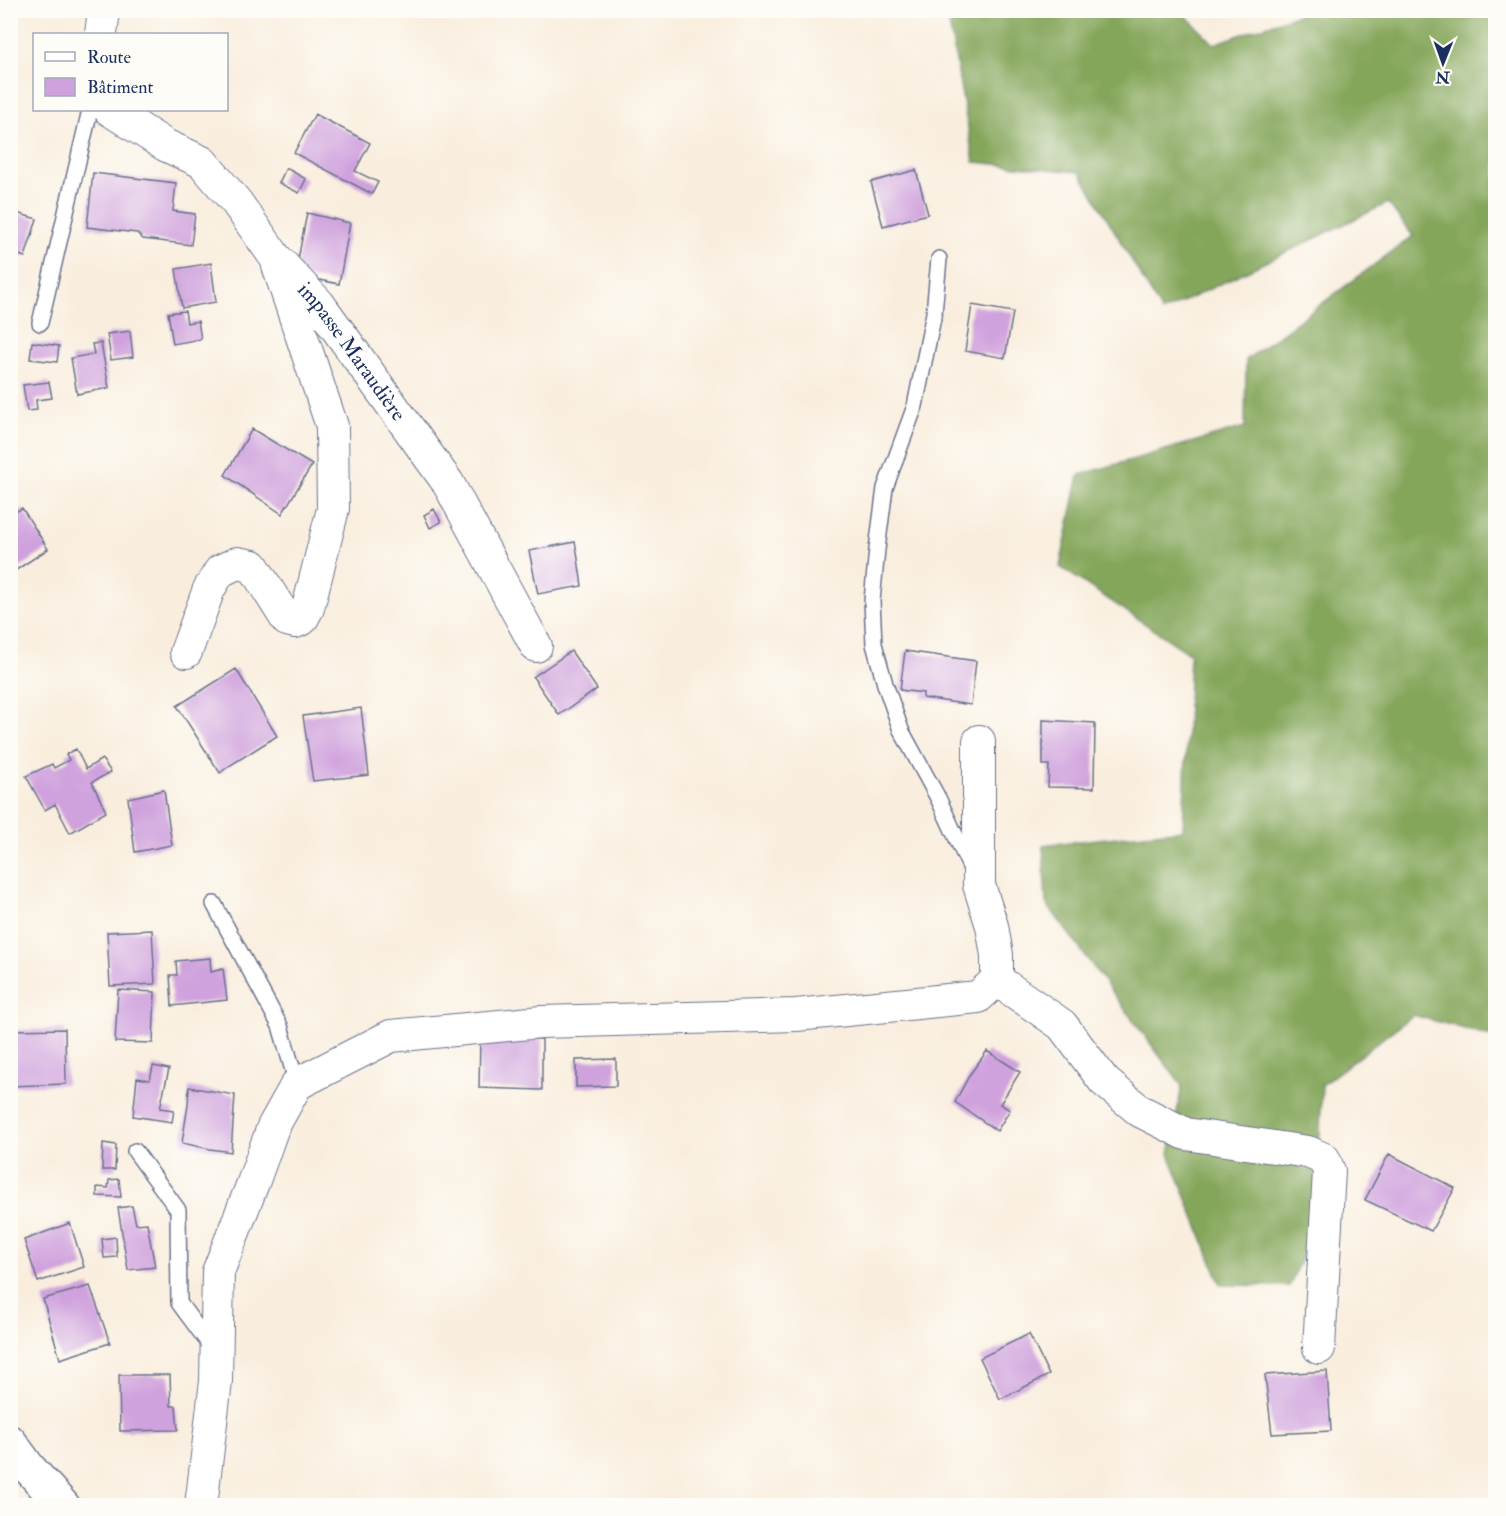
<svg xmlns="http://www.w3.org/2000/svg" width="1506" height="1516" viewBox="0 0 1506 1516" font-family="'IM FELL Double Pica',serif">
  <rect width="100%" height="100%" fill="#fdfcf7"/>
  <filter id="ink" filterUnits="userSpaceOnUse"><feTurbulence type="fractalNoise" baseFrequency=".0167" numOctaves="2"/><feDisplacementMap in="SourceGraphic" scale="12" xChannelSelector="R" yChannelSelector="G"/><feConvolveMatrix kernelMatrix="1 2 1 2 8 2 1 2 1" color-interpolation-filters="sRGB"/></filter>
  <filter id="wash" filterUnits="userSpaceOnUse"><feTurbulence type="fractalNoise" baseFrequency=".008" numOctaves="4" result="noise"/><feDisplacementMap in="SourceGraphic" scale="24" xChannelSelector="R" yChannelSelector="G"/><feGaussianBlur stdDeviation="1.35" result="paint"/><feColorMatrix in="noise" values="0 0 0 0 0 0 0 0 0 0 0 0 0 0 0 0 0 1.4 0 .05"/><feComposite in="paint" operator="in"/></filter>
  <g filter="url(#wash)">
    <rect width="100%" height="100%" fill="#f9eede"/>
    <path fill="#84a65a" stroke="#506a5c" stroke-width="1.5" d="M947,11H1181L1214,44L1308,11H1495V1037L1413,1015L1322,1085L1316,1224L1289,1286L1221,1285L1169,1154L1182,1086L1046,903L1043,845L1183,830L1190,654L1060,567L1079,475L1245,427L1246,360L1413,236L1388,203L1162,312L1080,172L974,162Z"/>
    <g id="blocks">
      <path fill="#cfa1dd" d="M315,114L370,143L355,171L378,182L372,194L294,153Z
        M286,168L306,179L299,193L279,183Z
        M916,170L928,214L883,226L871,182Z
        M93,173L176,183L173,211L195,214L191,245L143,239L137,233L87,227Z
        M10,211L37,219L25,257L10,252Z
        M307,213L350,223L339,284L295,275Z
        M211,263L216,302L182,308L176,269Z
        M972,305L1013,312L1005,358L965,351Z
        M185,311L187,323L198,321L201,339L173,344L168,313Z
        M130,331L133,357L111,360L107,334Z
        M32,342L59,346L57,362L30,359Z
        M101,343L109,388L77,394L71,358L94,354L92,344Z
        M49,382L52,398L36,400L37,410L27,411L23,385Z
        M252,429L312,465L282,514L225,475Z
        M22,508L48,549L10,574V515Z
        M434,509L441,522L430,528L424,515Z
        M575,542L577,552L582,586L538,594L529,551Z
        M571,651L597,689L559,715L533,677Z
        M905,651L976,661L971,705L923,698V693L900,690Z
        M236,669L277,736L229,766L220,773L177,706Z
        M361,708L369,775L313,781L303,716Z
        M1043,720L1095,723L1094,788L1048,787L1049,765H1043Z
        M76,749L86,769L102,759L111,772L92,782L106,812L70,833L55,804L45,810L26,776L52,764L54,768L69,760L66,754Z
        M164,790L172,845L135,852L128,798Z
        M152,930L155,984L110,986L107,932Z
        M210,958L211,972L223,969L227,1000L172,1006L170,975H177L176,961Z
        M118,990L155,992L153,1043L115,1042Z
        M65,1029L66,1084L10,1086V1030Z
        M480,1038L542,1039V1090L479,1088Z
        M987,1051L1020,1072L1000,1104L1010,1110L997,1131L955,1102L970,1074Z
        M616,1059V1086L576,1087V1060Z
        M153,1066L169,1069L160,1108L174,1110L172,1122L133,1116L137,1078L150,1080Z
        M189,1087L235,1095L231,1152L210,1149L182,1143L188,1105Z
        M103,1143L116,1145L115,1170H102Z
        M1389,1154L1455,1188L1431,1231L1365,1200Z
        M119,1179L121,1197L97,1196V1187L108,1188L109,1180Z
        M132,1206L136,1224L147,1223L155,1267L128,1270L118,1208Z
        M70,1223L84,1267L38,1282L24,1240Z
        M116,1237L117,1257L104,1258L102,1239Z
        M90,1286L110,1343L60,1359L43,1299Z
        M1029,1334L1049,1375L1000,1399L980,1358Z
        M1327,1371L1331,1431L1272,1434L1265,1375Z
        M119,1375H170L171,1406H176L178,1430L120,1431Z"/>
    </g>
  </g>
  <g filter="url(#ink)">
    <use href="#blocks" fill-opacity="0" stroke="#69728b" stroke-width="1.5"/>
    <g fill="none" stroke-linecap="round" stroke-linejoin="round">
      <g stroke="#69728b" stroke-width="18">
        <path id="service" d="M939,259L934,313L915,406L885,488L877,549L872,601L874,644L885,684L901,730L938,798L971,869
          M40,323L90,110
          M214,904L280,1026L297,1084
          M135,1151L178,1210L179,1303L213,1349"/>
      </g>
      <g stroke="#69728b" stroke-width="34">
        <g id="minor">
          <path d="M101,34L103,18L102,10"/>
          <path id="s1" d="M110,110L165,145L202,162L237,203L275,257L319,304L448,483L536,646"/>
          <path d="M186,652L209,589L220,571L237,563L253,566L287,620L295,622L302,619L308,608L333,509L332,426L278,266"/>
          <path d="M997,980L1062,1025L1104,1081L1140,1111L1186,1134L1308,1152L1324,1159L1329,1171L1319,1348"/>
          <path d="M201,1506L216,1381L218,1272L253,1183L273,1127L297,1084L391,1036L541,1022L796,1015L978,997L997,980V955L992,926L979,885V741"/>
        </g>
      </g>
      <g stroke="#69728b" stroke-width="36">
        <path id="tertiary" d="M10,1442L28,1467L63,1506"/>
      </g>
      <use href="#service" stroke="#fff" stroke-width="15"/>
      <use href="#minor" stroke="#fff" stroke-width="32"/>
      <use href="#tertiary" stroke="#fff" stroke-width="33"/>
    </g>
  </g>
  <g text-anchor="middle" stroke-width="4.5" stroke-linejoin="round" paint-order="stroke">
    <g font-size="21" fill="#1b2f5e" stroke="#fdfcf7">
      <text dy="7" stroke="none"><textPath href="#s1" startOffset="348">impasse Maraudière</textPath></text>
    </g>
  </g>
  <rect width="1506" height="1516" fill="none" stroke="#fdfcf7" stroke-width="36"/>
  <rect x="33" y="33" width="195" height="78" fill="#fdfcf7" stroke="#a3aaba" stroke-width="1.5"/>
  <rect x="45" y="52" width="30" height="9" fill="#ffffff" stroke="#a3aaba" stroke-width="1.5"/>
  <text x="87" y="63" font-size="18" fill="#1b2f5e">Route</text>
  <rect x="45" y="78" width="30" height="18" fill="#cfa1dd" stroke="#a3aaba" stroke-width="1.5"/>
  <text x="87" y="93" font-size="18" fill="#1b2f5e">Bâtiment</text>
  <g transform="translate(1443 63) rotate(181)" stroke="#fdfcf7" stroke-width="4.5" paint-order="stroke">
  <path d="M0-4.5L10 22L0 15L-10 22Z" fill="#1b2f5e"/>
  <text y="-9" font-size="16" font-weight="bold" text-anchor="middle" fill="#1b2f5e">N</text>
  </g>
</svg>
